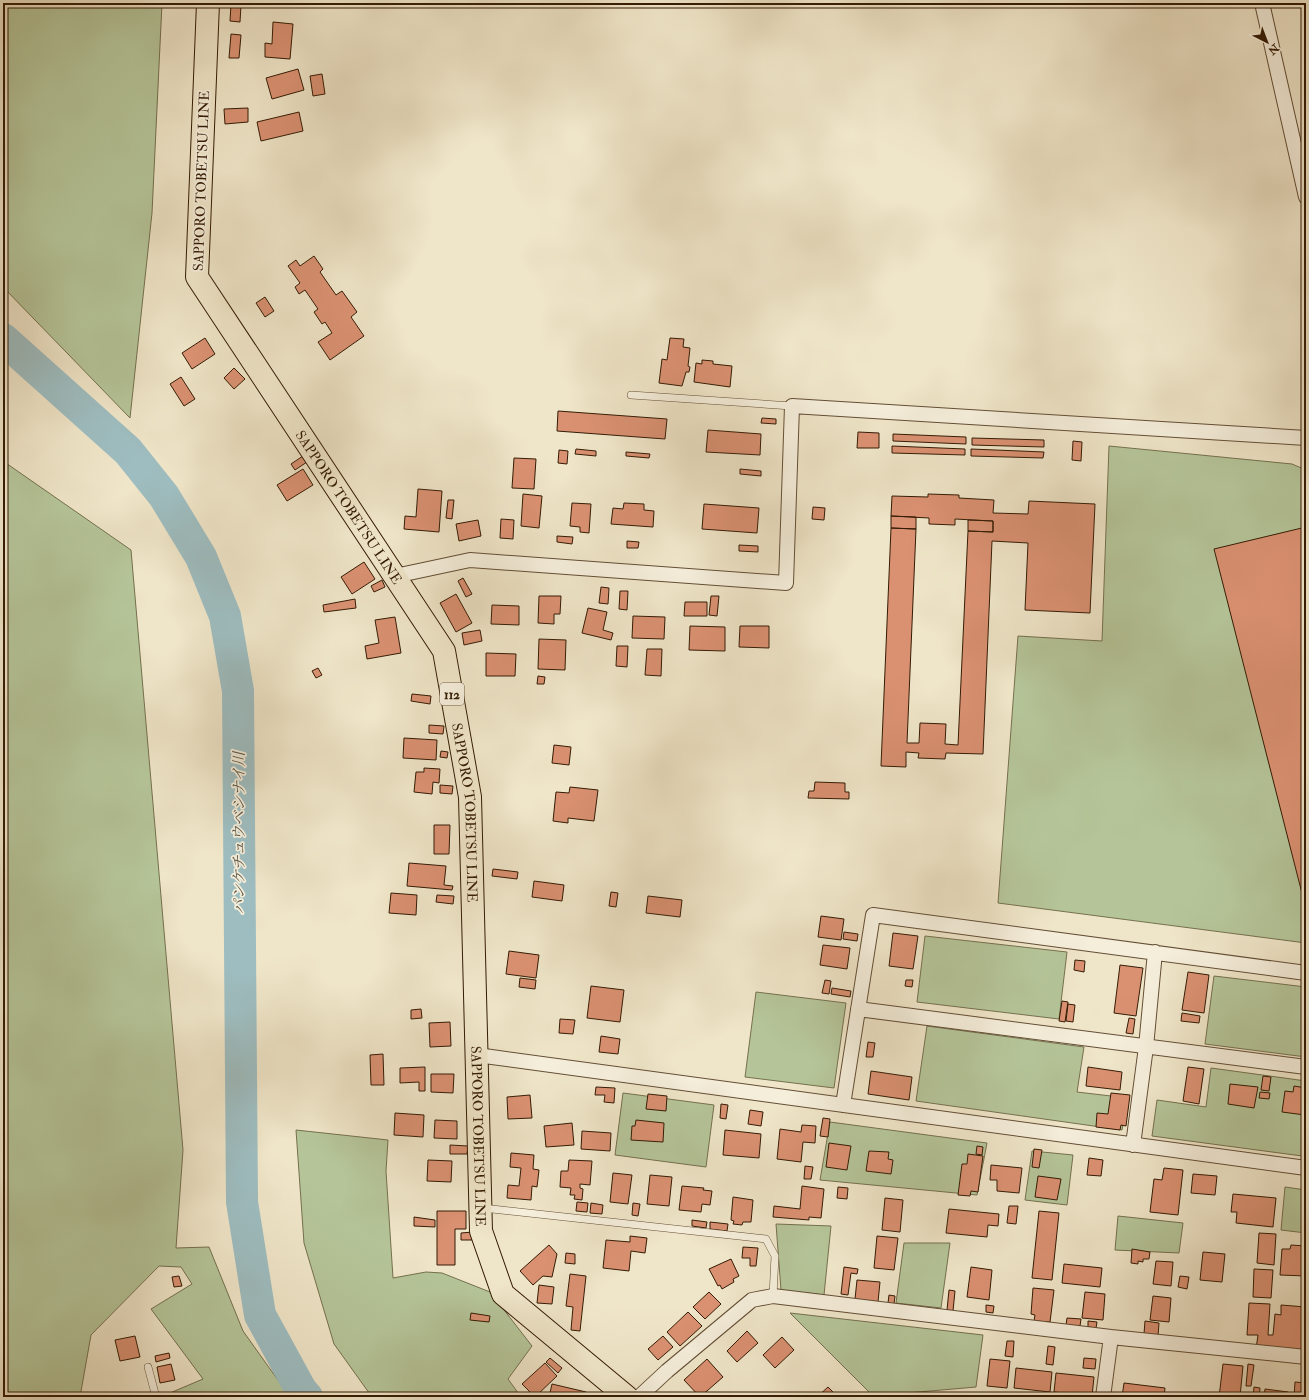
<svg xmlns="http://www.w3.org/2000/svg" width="1309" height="1400" viewBox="0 0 1309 1400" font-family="'IM FELL Double Pica','Noto Serif JP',serif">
  <rect width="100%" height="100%" fill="#efe5c8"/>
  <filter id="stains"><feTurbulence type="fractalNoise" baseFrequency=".005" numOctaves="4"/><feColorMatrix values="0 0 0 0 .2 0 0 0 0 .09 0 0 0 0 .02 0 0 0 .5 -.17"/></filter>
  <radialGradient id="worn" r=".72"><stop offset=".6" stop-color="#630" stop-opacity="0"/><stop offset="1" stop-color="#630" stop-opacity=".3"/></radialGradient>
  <path fill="#b5c599" stroke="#74704e" d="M3,3H162L152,213L130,418L3,287Z
    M1109,446L1292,464L1306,470V943L998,903L1018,636L1102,641Z
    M3,461L131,550L183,1150L176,1248L209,1247L243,1331L290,1397H171L170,1393L203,1379L151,1309L192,1284L181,1267L159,1266L91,1335L80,1397H3Z
    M925,936L1067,952L1059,1019L917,1002Z
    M1214,976L1306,987V1057L1205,1044Z
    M756,992L846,1003L834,1088L745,1077Z
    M927,1026L1084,1047L1077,1092L1128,1098L1122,1130L916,1101Z
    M1211,1068L1306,1081V1125L1302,1156L1152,1136L1157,1100L1206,1107Z
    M623,1093L714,1105L706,1167L615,1155Z
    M830,1122L987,1143L977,1195L820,1180Z
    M296,1130L388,1140L386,1171L393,1278L426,1272L442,1273L490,1292L532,1346L508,1379L521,1397H372L334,1344L304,1243Z
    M1032,1151L1073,1155L1067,1205L1025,1200Z
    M1285,1187L1306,1190V1233L1281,1230Z
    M1118,1216L1183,1223L1179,1253L1115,1250Z
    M776,1224L831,1226L824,1295L781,1290Z
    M904,1243H950L941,1308L896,1303Z
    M790,1313L983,1335L976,1387L873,1396Z"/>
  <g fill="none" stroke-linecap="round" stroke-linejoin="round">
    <path stroke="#9ebdc0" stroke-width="32" d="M3,339L128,451L164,496L201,557L225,616L238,691L242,1202L260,1315L301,1390L307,1397"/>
  </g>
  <path fill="#da9172" stroke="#341b04" d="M231,4L241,5L240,22L230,21Z
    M273,22L293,24L290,59L265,57V43L272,44Z
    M231,34L241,35L239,58H229Z
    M298,69L304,90L272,99L266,78Z
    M322,74L325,94L313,96L310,76Z
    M248,108V122L225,124L224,109Z
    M299,112L303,131L261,141L257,122Z
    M314,256L323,269L320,272L336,295L342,291L357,312L351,317L364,336L330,360L318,342L332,333L325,322L322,324L314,312L318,309L305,290L299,294L295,287L300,283L288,266L296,260L300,266Z
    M265,297L274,311L265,317L256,303Z
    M205,338L215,354L192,369L182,353Z
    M670,338L684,339L683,347L690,348L688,366L690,367L689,372H686L682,386L659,383L662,359L667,360Z
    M702,360L713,361V364L732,366L730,387L694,382L696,363L702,364Z
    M234,368L245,379L234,389L224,378Z
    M181,377L195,399L184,406L170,384Z
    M558,411L667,419L665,439L557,431Z
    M762,418L776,419V424L761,423Z
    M708,430L761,434L760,455L706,452Z
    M858,432L879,433V448H857Z
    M893,434L966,437V444L893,441Z
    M972,438L1044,440V447L972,445Z
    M1073,441L1082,442L1081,461L1072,460Z
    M892,446L965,449V455L892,453Z
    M576,449L596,451V456L575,454Z
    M971,449L1044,452L1043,458L971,456Z
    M559,450L568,451L567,464L558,463Z
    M626,452L650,454L649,458L626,456Z
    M303,456L307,462L295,470L291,464Z
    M514,458L536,459L534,489L512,488Z
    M303,469L313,485L287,501L277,485Z
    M740,469L761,471V476L740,474Z
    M418,489L442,491L439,532L404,529L405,516L416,517Z
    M523,494L542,496L539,528L521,526Z
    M928,494L959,495V498L994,500L993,513L1028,514L1029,501L1095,504L1090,613L1025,610L1028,543L992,541L983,754L946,753L945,759L918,758L919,753L906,752V767L881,766L891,528L916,529L907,743H919L920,723L946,724L945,744L958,745L968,531L993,532V521L955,519V525L929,524V518L891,516L892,496L928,497Z
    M448,500H454L452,519L446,518Z
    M572,503L591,504L589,533L580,532V527L570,526Z
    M624,503L644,504V510L654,511L653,527L611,524L613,508L623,509Z
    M704,504L759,508L757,533L702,529Z
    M813,507L825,508L824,520L812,519Z
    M891,516L916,517V529L891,528Z
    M501,519L514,520L513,539L500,538Z
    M478,520L481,536L459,541L456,524Z
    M968,520L993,521V532L968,531Z
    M1306,527V909L1214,549Z
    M557,536L573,537L572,544L557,542Z
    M627,541L639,542L638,548H627Z
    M739,545L758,546V552L739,551Z
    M364,562L375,579L352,594L341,577Z
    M463,578L472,594L466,597L458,581Z
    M382,580L385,587L374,592L371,586Z
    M601,587L609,588L608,604L599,603Z
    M620,591H628L627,610L619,609Z
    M456,594L472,623L456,632L440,603Z
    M539,596H561L560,614H554V624L538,623Z
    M711,596H719L717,616L709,615Z
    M355,599L356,608L324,612L323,605Z
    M685,602H707V616H684Z
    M492,605L519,606V625L491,624Z
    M588,608L607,612L603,630L613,633L611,640L582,633Z
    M633,616L665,617L664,639L632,638Z
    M395,617L401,653L367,659L365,646L379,643L375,620Z
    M690,626L725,627V651L689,650Z
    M740,626H769V648L739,647Z
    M480,630L482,641L464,645L462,633Z
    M539,639L566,640L565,670L538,669Z
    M617,646H628L627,667L616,666Z
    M647,649H662L661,676L645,675Z
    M486,653L516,654L515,676H486Z
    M318,668L322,675L316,678L312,671Z
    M538,676L545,677L544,684H537Z
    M412,694L431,696L430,704L411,701Z
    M429,725L444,726L443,734L429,733Z
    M404,738L437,740L436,760L403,758Z
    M554,745L571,747L569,765L552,763Z
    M441,751L448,752L447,758L440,757Z
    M424,768L440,769L439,783L433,782L432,794L414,792L416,772H424Z
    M815,782L845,783V792H849V799L808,798L809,791H814Z
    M440,785L453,786L452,794L440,793Z
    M570,787L598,790L594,821L568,818V823L553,821L556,792L569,793Z
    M434,825H450L449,854H434Z
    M409,863L446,866L444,885L453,886L452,890L407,886Z
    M493,869L518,872L517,879L492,876Z
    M534,881L564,885L562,901L532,897Z
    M611,892L618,893L616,907L609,906Z
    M391,893L417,895L416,915L389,913Z
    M437,895L454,896L453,904L436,902Z
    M648,896L682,900L680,917L646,913Z
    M821,916L844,919L841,940L818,937Z
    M844,932L858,934L857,941L843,939Z
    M893,933L918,936L913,969L889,966Z
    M823,945L850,948L847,969L820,965Z
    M509,951L539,955L536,978L506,974Z
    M1075,960L1085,961L1084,972L1074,970Z
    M1120,965L1143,968L1136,1016L1114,1013Z
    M1188,972L1209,975L1204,1013L1182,1010Z
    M520,978L536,980L535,989L519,987Z
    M825,980L831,981L829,994L822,993Z
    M906,980H913L912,987L905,986Z
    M591,986L624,990L620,1022L587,1018Z
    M832,988L851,991L850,997L831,994Z
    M1062,1001L1068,1002L1065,1022L1059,1021Z
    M1068,1004L1075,1005L1073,1022L1066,1021Z
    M421,1009L422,1018L411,1019V1010Z
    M1182,1013L1200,1016L1199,1023L1181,1021Z
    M1129,1018L1135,1019L1133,1034L1126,1033Z
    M560,1019L575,1020L573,1034L559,1033Z
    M450,1022L451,1046L430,1047L429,1023Z
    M601,1036L620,1039L618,1054L599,1052Z
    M868,1042L875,1043L873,1057H866Z
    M383,1054L384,1085H371L370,1055Z
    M425,1067V1091H419V1082L400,1083V1068Z
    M1088,1067L1122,1072L1120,1090L1086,1086Z
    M1188,1067L1204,1069L1199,1104L1183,1101Z
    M871,1071L912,1077L909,1100L868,1094Z
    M431,1074H454L453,1093L431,1092Z
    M1263,1076L1271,1077L1269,1091L1261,1090Z
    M1230,1084L1258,1087L1254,1108L1228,1104Z
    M1294,1086L1306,1088L1305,1115L1282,1112L1285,1091L1293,1092Z
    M596,1087L615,1088L614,1103L604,1102L605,1095H595Z
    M1260,1092L1270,1093L1269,1099L1259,1098Z
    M1111,1093L1130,1095L1126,1126L1121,1125L1120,1130L1096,1127L1097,1113L1108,1114Z
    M648,1094L667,1096L666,1111L646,1109Z
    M530,1095L532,1118L508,1119L507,1097Z
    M721,1104L728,1105L726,1119L720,1118Z
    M750,1110L763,1112L761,1126L748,1124Z
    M395,1113L424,1115L423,1137L394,1135Z
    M823,1118L830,1119L828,1137L820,1136Z
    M435,1120L457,1121V1139L434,1138Z
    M636,1120L664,1123L663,1142L631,1140L632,1126H635Z
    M572,1123L574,1145L546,1147L544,1126Z
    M802,1125L816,1126L815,1143L803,1142L801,1162L777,1159L780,1129L801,1132Z
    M725,1130L761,1134L759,1158L723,1155Z
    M582,1131L611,1133L610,1151L581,1149Z
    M829,1143L851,1146L847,1170L826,1167Z
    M450,1145L468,1146L467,1154H450Z
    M977,1146L983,1147L982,1155L976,1154Z
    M1034,1149L1042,1150L1039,1168L1032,1167Z
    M869,1151L889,1152L888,1159L893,1160L891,1174L866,1171Z
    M511,1153L534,1155L533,1169L539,1170L537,1187L532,1186L531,1200L507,1198L508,1185L519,1186L521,1168L510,1167Z
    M968,1154L983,1156L978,1192L971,1191L970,1196L958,1195L962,1164H967Z
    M1089,1158L1103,1160L1101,1176L1087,1175Z
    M428,1160L452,1161L451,1182L427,1181Z
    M569,1160L592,1161L590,1185L580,1184V1188L583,1189L582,1200L574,1199L575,1195H570L571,1188L560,1187L561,1171H568Z
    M991,1165L1022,1168L1019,1193L997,1191V1180H990Z
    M805,1166L813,1167L811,1179H804Z
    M1164,1168L1183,1170L1178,1215L1150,1212L1154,1179L1162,1180Z
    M613,1173L632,1175L628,1204L610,1202Z
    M1193,1174L1217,1176L1215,1195L1191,1193Z
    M650,1175L672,1177L669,1206L647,1204Z
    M1038,1176L1061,1179L1057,1200L1035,1197Z
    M682,1186L704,1188L703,1190L712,1191L710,1205L702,1204L701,1212L679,1210Z
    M802,1186L824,1189L821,1218L809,1217V1220L773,1217L774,1206L800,1209Z
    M838,1187L848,1188L847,1199L837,1198Z
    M1233,1194L1276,1198L1273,1227L1236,1223L1237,1212H1231Z
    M733,1197L753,1200L751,1222H743L742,1225L733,1224L734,1221L731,1220Z
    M885,1198L903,1200L900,1232L882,1230Z
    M577,1202L588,1203L587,1212L576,1211Z
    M591,1203L603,1205L602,1214L590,1213Z
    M633,1203L640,1204L638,1216L632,1215Z
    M1009,1206H1018L1016,1224L1007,1223Z
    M949,1209L999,1214L998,1226L988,1225L987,1237L946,1233Z
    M437,1211H466V1229H455V1265H437Z
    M1039,1211L1059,1213L1052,1280L1032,1278Z
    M414,1217L435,1220V1227L414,1226Z
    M692,1220L707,1222L706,1228L692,1226Z
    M710,1222L728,1224L727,1231L710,1229Z
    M473,1232L472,1240H461V1233Z
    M1259,1233L1276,1234L1274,1265L1257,1263Z
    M630,1236L647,1238L645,1253L631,1251L629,1271L603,1268L606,1240L630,1242Z
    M877,1236L898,1238L894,1270L874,1268Z
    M549,1245L557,1254L552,1277L543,1276L533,1285L520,1271Z
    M1291,1245L1306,1246V1276L1280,1275L1282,1249H1290Z
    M743,1247L758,1248L756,1266H750V1258H742Z
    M1132,1249L1150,1252L1149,1259H1143V1262L1138,1261V1264L1131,1263Z
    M1203,1252L1225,1254L1222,1282L1200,1280Z
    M566,1253L575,1254V1264L565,1263Z
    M731,1259L739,1276L733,1279L734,1282L722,1289L720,1285L718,1286L709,1269Z
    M1156,1261L1173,1262L1171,1286L1153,1284Z
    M1064,1264L1102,1268L1100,1287L1062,1283Z
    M844,1267L858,1269L857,1274L851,1273L848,1295L841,1294Z
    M971,1267L992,1270L989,1300L967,1297Z
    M1254,1269L1273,1270L1271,1298L1253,1297Z
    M570,1274L586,1276L580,1331L571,1330L573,1307L566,1306Z
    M179,1276L182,1286L174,1287L172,1277Z
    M1180,1276L1189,1277L1187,1289L1178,1287Z
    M857,1280L880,1282L878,1302L855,1299Z
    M539,1285L554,1287L552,1304L537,1303Z
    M1033,1288L1054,1290L1050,1322L1034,1321L1035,1315L1031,1314Z
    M949,1290L955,1291L953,1311L947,1310Z
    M709,1292L721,1304L705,1319L693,1307Z
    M1085,1292L1105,1294L1103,1320L1082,1318Z
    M889,1295L895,1296L894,1304L888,1303Z
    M1153,1296L1171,1298L1169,1322L1150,1320Z
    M1249,1303L1270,1304L1268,1335H1273L1275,1314L1281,1315V1305L1306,1307V1353L1256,1349L1258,1335H1247Z
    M986,1305L994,1306L993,1313L986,1312Z
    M688,1312L702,1326L680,1346L667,1332Z
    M471,1313L490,1316L489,1322L470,1320Z
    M1067,1318L1081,1319L1080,1326L1066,1325Z
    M1088,1321L1097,1322L1096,1328L1088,1327Z
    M1145,1321L1159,1323L1158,1336L1144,1334Z
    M747,1331L758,1343L737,1362L727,1351Z
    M135,1336L140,1357L120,1361L115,1340Z
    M663,1336L673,1347L658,1360L648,1349Z
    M782,1337L794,1350L775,1368L763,1355Z
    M1007,1341H1014L1013,1357L1005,1356Z
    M1048,1346L1055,1347L1053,1365L1046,1364Z
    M169,1353L170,1358L156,1362L155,1356Z
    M550,1358L562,1368L558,1373L546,1362Z
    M1084,1358L1096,1359L1095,1369L1083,1368Z
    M707,1359L723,1377L700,1397L684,1380Z
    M990,1359L1010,1361L1007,1388L987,1386Z
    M545,1363L557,1376L535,1397L522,1384Z
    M171,1364L175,1380L160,1383L157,1367Z
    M1223,1364L1243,1366L1240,1397H1219Z
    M1248,1364L1254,1365L1251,1386H1246Z
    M1016,1368L1052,1372L1050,1392L1014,1388Z
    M1056,1373L1094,1377L1092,1396L1054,1392Z
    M1295,1382L1306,1383V1397H1294Z
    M1124,1383L1165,1388L1164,1397H1122Z
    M552,1384L586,1392L585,1397H549Z
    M828,1387L838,1397H817Z
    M1254,1387L1260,1388L1259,1397H1253Z
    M1265,1389L1288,1392L1287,1397H1264Z"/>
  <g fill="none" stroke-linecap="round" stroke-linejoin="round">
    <g stroke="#634e35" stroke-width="8">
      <path id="service" d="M631,395L792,406
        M483,1208L766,1239L775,1256L773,1296
        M148,1367L156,1397"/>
    </g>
    <g stroke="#634e35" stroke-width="16">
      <path id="minor" d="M1262,3L1306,197
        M395,576L470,560L786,583L792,406L1306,438
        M858,1009L1306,1067
        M477,1055L1306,1168
        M843,1105L873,915L1306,973
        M1133,1145L1146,1047L1155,952
        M639,1397L667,1371L752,1300L773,1296L1111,1337L1306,1357
        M1103,1397L1111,1337"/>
    </g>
    <g stroke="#341b04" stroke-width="24">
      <g id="primary">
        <path id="s1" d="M208,3L197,277L444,651L470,797L481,1231L503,1294L627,1397"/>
      </g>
    </g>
    <use href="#service" stroke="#f5eedb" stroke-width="7"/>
    <use href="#minor" stroke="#f5eedb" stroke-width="14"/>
    <use href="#primary" stroke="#efe5c8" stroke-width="22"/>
  </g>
  <g text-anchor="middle" stroke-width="3.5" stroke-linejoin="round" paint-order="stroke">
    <rect fill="#f5eedb" stroke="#6e5a44" stroke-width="1" x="440" y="683" width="24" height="22" rx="3"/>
    <g font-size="13" font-weight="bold" fill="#341b04">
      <text x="452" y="699">112</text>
    </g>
    <g font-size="14" fill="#341b04" stroke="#f5eedb">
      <text transform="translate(201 181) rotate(-88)" y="5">SAPPORO TOBETSU LINE</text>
      <text dy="5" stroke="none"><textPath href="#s1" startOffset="550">SAPPORO TOBETSU LINE</textPath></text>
      <text dy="5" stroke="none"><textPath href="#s1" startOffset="886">SAPPORO TOBETSU LINE</textPath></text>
      <text dy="5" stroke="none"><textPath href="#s1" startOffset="1210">SAPPORO TOBETSU LINE</textPath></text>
    </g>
    <g font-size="15" font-style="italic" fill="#595446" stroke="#f5eedb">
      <text transform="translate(239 833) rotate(-90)" y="5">パンケチュウベシナイ川</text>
    </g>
  </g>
  <rect width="1309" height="1400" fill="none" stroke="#efe5c8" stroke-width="16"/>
  <rect x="4" y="4" width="1301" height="1392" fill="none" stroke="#341b04" stroke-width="2"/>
  <rect x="8" y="8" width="1293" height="1384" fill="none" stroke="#341b04"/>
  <g transform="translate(1267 42) rotate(138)" stroke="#f5eedb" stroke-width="3" paint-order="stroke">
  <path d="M0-3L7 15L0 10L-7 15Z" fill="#341b04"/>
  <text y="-6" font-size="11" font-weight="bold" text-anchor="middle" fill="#341b04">N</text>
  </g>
  <rect width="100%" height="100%" filter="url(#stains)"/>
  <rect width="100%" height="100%" fill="url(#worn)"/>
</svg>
